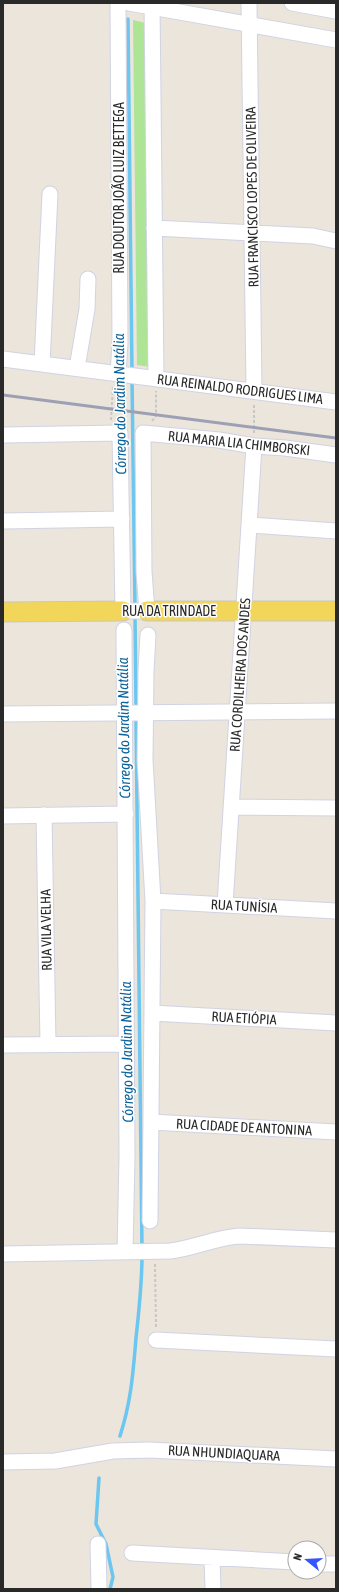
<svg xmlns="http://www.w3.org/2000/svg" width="339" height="1592" viewBox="0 0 339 1592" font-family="'Asap Condensed',sans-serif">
  <rect width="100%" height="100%" fill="#ece5db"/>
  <path fill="#ade496" d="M133,20L146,23L150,367L137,365Z"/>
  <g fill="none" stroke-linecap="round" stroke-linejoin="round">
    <path stroke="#6bc6f0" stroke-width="3.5" d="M128,19L132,373
      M132,379L135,607
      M135,615L136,709
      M136,717L142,1249
      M120,1436C131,1402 133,1374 136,1338C139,1311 142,1283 142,1255
      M99,1478L96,1524L106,1544L113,1577L110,1589"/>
    <g stroke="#d0d3e3" stroke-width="17">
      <path id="minor" d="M129,3L336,40
        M152,3L156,378
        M249,3L254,391
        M292,3L336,11
        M154,228L313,236L336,241
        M3,359L336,402
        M42,364L50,194
        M77,368L87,309L88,279
        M118,374L120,343L118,3
        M3,435L120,433L123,611H147L144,572L143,433L219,440L254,446L285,448L336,455
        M3,521L122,519
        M249,525L336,531
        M124,630L127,1156L125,1252
        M148,635L146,671L145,760L153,901L150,1221
        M3,714L336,711
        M231,807L336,808
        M44,815L48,1044
        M3,816L126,814
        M153,901L336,911
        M225,905L254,446
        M152,1013L336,1023
        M3,1045L126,1044
        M151,1122L336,1132
        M3,1254L170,1251C194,1248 215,1238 239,1236L336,1240
        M156,1340L336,1349
        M3,1462L55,1461L113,1451L149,1450L336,1459
        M98,1544L99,1589
        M132,1553L295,1562
        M212,1558L213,1589
        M319,1564H336"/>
    </g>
    <g stroke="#c7c7c7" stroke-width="21">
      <path id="major" d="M147,611H336
        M3,612L123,611"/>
    </g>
    <path stroke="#c7c7c7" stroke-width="2" stroke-dasharray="3 2" stroke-linecap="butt" d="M111,420L113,386
      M152,421L156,416V391
      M254,433V405
      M155,1264L156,1328"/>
    <use href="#minor" stroke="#fff" stroke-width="15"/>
    <use href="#major" stroke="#f2d659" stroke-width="19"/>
    <path stroke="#9da0b4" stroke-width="3" d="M3,395L336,438"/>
  </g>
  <g text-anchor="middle" stroke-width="3" stroke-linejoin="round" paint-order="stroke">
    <g font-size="14" fill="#292929" stroke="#fff">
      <text transform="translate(119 188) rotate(-90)" y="5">RUA DOUTOR JOÃO LUIZ BETTEGA</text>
      <text transform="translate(252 197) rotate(-91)" y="5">RUA FRANCISCO LOPES DE OLIVEIRA</text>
      <text transform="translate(240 389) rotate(7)" y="5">RUA REINALDO RODRIGUES LIMA</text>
      <text transform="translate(239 443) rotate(6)" y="5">RUA MARIA LIA CHIMBORSKI</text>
      <text x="169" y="616">RUA DA TRINDADE</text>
      <text transform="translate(240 675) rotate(-86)" y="5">RUA CORDILHEIRA DOS ANDES</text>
      <text transform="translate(244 906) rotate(3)" y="5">RUA TUNÍSIA</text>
      <text transform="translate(46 930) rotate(-91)" y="5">RUA VILA VELHA</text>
      <text transform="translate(244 1018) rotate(3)" y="5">RUA ETIÓPIA</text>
      <text transform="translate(244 1127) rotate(3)" y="5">RUA CIDADE DE ANTONINA</text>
      <text transform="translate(224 1453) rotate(3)" y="5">RUA NHUNDIAQUARA</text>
    </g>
    <g font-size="15" font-style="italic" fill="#0b639b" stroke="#fff">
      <text transform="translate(120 404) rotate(-91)" y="5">Córrego do Jardim Natália</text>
      <text transform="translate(124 728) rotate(-91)" y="5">Córrego do Jardim Natália</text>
      <text transform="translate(127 1052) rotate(-91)" y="5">Córrego do Jardim Natália</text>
    </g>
  </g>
  <rect width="339" height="1592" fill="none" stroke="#292929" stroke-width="8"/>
  <g transform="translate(307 1560) rotate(288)"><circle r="19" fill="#ffffff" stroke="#a9a9a9"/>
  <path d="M0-3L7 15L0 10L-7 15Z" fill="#3753fc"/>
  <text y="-6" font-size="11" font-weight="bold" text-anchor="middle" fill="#292929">N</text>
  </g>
</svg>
